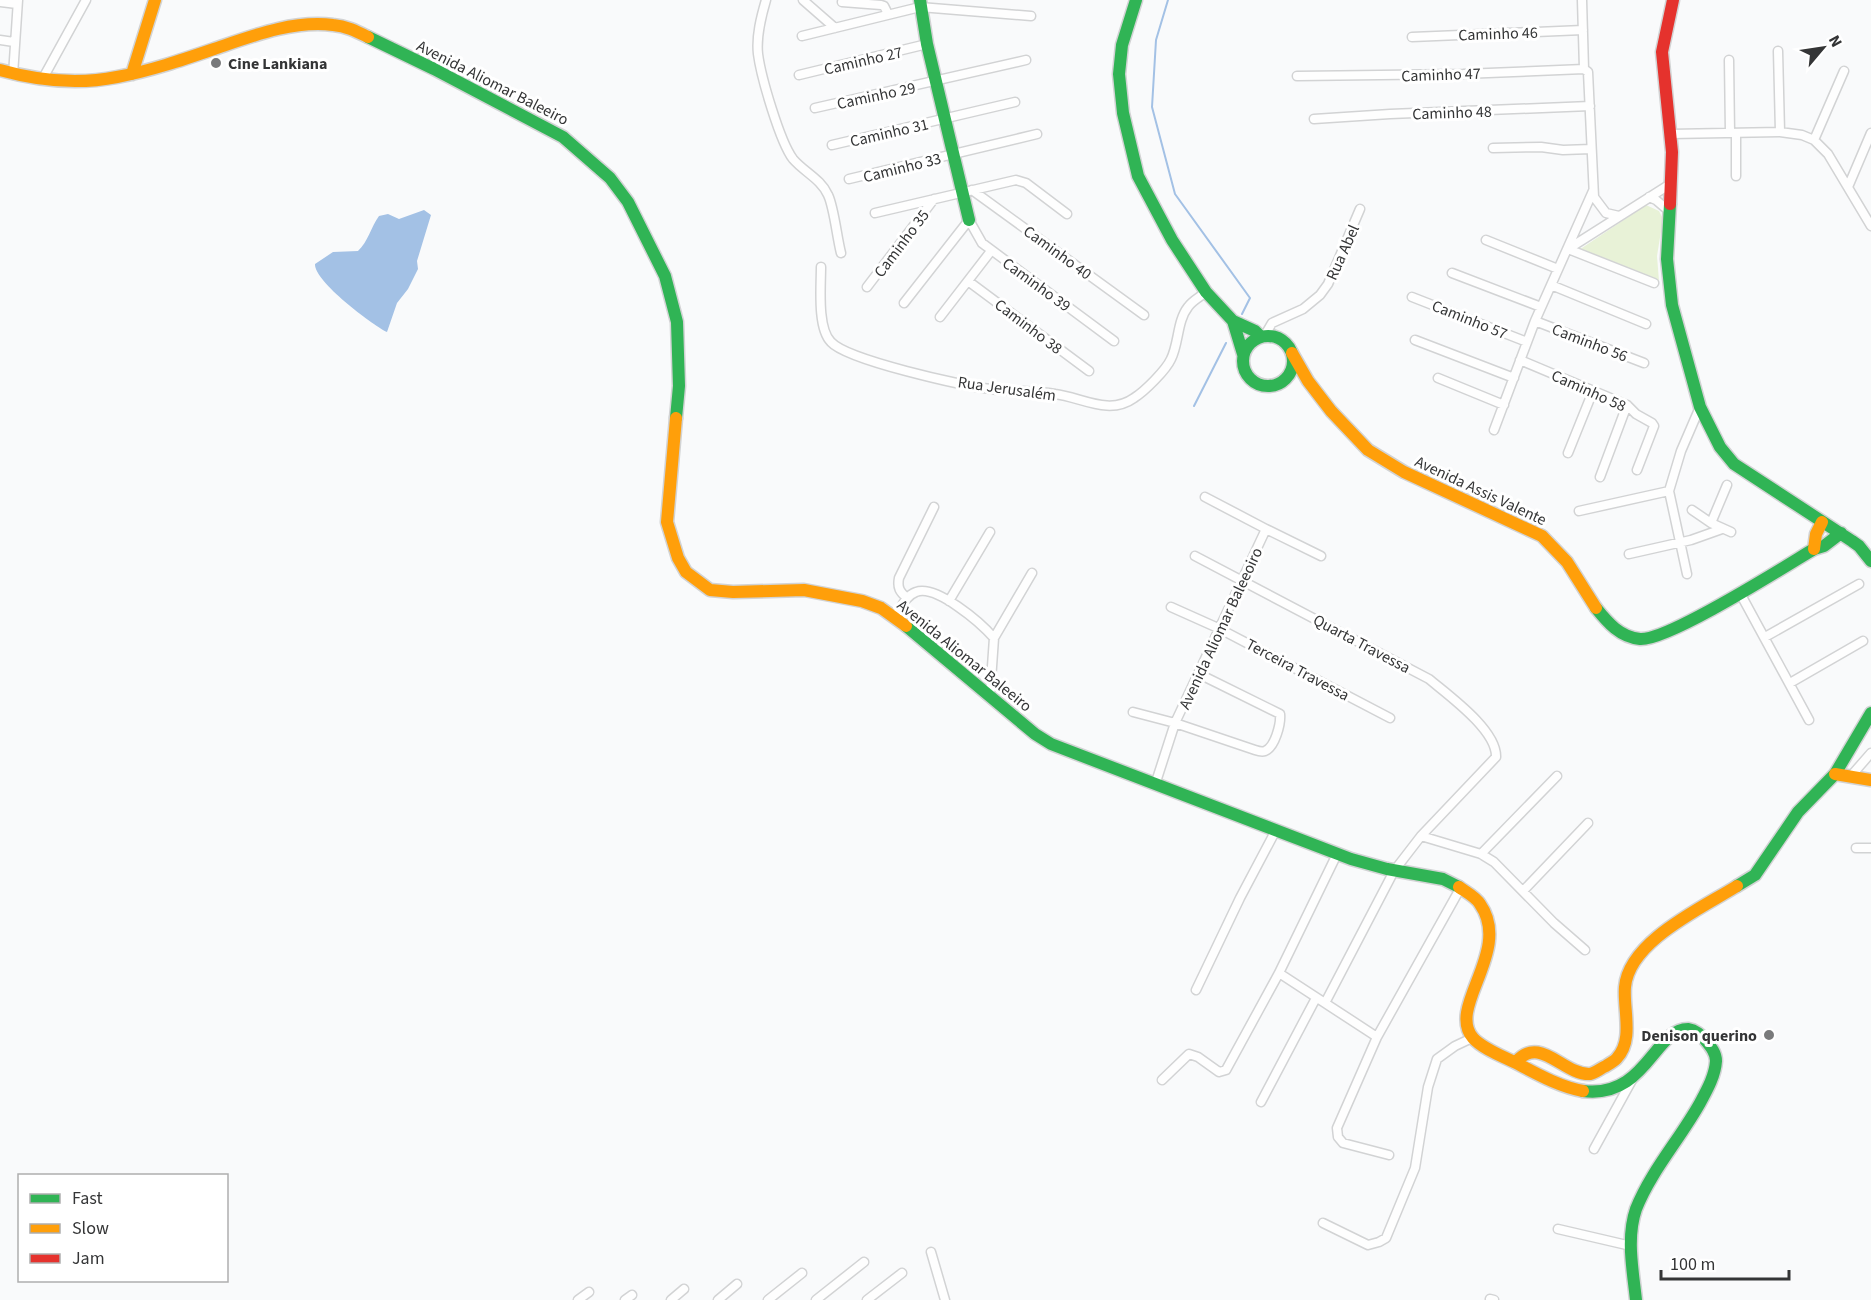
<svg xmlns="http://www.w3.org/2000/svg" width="1871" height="1300" viewBox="0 0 1871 1300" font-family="'Source Sans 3',sans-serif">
  <rect width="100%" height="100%" fill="#f9fafb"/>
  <path fill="#e8f2d7" d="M1646,205L1659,211L1663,219L1657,256L1659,281L1576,252Z"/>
  <path fill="#a3c1e5" d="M424,210L431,215L417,261L418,269L408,289L397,303L387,332C371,324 314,281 315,264L333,252L358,251C368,242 371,227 379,216L388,214L399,219Z"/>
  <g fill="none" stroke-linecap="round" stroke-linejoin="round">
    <path stroke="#a3c1e5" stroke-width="2" d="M1168,0L1156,40L1152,107L1175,194L1250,298L1242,314
      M1194,406L1226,343"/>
    <g stroke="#d2d3d4" stroke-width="11">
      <path id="street" d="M766,0C761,17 756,36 758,54C761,77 780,142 793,159C804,172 821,179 828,195C834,207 837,238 841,253
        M803,0L835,28
        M1582,0L1584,69L1588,72L1594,197L1606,213L1619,216
        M0,2L17,4
        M842,2L881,5L884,6L888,14
        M802,36L920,7L1031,16
        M1412,37L1583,30
        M0,40L14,42
        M1778,51L1780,132
        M1729,60L1730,133
        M13,75L18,0
        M799,75L927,44
        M1297,76L1463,74L1584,69
        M42,80L86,0
        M815,108L1026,60
        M1314,119L1390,114L1590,106
        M1736,133V176
        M1671,134L1780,132L1802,135L1814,140L1828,154L1871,226
        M1814,140L1844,71
        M832,145L1015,102
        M1493,148L1541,147L1563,150L1591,149
        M849,179L1037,134
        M1848,187L1871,133
        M972,190L1144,315
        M1649,197L1656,200L1669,211
        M875,213L1016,180L1026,183L1067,214
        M1486,240L1558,269
        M1568,249L1672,183
        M1568,249L1654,283
        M821,267C821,286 817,328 831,342C847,360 963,386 991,389C1012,392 1034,390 1055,394C1081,397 1109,416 1134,398C1145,391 1166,370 1171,359C1179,343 1177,321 1188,307C1192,301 1200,297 1206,292
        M1452,273L1541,307
        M968,281L1089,371
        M1551,285L1646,324
        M867,287L934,199
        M1412,297L1527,342
        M904,303L969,220L982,243L1114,341
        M940,317L991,251
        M1535,321L1644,363
        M1265,335L1272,323L1303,309L1320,295L1328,284L1360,209
        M1415,340L1514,378
        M1520,360L1627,405L1636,414L1652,423L1654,426L1637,470
        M1438,378L1504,405
        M1494,430L1535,321L1593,191
        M1568,453L1593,391
        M1600,477L1627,405
        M1205,497L1266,529
        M1692,510L1711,523L1731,532
        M1579,511L1669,491
        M1711,523L1727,485
        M1629,554L1691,540L1722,529
        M1195,556L1429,679C1448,695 1497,730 1496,757L1421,836L1394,871L1325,1003
        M1687,574L1669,491L1681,451L1700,407
        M1740,593L1809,720
        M907,598C900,592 897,588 899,578L934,507
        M949,601L990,532
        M1171,607L1218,628L1390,718
        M895,617C901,608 905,596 916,592C936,584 981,623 994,638L990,695
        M1765,637L1859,584
        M994,638L1032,573
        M1790,683L1863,641
        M1133,712L1175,723L1255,750C1258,751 1262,752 1265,751C1275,747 1281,724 1280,714L1199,674
        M1850,777L1871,753
        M1155,785L1175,723L1266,529L1321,556
        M1421,836L1481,854L1494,862L1554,923L1585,950
        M1856,848H1871
        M1337,854L1279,973L1377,1037
        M1481,854L1557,776
        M1523,891L1588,823
        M1196,990L1240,898L1276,830
        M1162,1080L1189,1054L1198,1057L1219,1072L1226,1070L1279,973
        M1261,1102L1316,998
        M1594,1149L1632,1080
        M1389,1155L1343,1143L1338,1137L1337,1128L1377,1037L1461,887
        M1323,1223L1368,1245L1379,1242L1386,1238L1415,1168L1428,1087L1437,1059L1455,1046L1472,1038
        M1558,1229L1631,1246
        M931,1252L945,1300
        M1490,1299L1494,1300
        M578,1300L589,1292
        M625,1300L632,1295
        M671,1300L684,1289
        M718,1300L737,1284
        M768,1300L802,1273
        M816,1300L864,1262
        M867,1300L902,1273"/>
    </g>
    <g stroke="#d2d3d4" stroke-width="15">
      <path id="fast" d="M920,0L927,44L969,220
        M1136,0L1122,45L1119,74L1123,113L1138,176L1172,240L1206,292L1233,321L1243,354
        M368,37L434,69L563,137L610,178L628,202L665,276L677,322L679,386L676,418
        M1670,204L1667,259L1672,305L1700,407L1720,447L1734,464L1852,541L1859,546L1871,561
        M1233,321L1255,331L1260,336
        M1243 361a25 25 0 1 1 50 0a25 25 0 1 1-50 0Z
        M1596,608C1608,623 1620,637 1640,639C1668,641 1784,567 1814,549L1824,546L1841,533
        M906,626L1035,734L1051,744L1351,859L1387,869L1443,879L1459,887
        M1737,886L1755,875L1798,812L1835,774L1871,713
        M1583,1091C1646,1099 1654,1029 1688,1029C1695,1030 1702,1035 1706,1041C1711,1047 1716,1053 1716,1061C1715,1076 1707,1090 1700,1103C1680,1139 1651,1171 1636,1209C1626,1238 1633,1271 1636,1300"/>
    </g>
    <g stroke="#d2d3d4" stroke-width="15">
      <path id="slow" d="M0,70C39,81 77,85 117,77C150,71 182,60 214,49C252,36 293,20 333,25C346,26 356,31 368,37
        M132,74L155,0
        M1292,353L1308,381L1331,411L1368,450L1404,472L1542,536L1567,562L1596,608
        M676,418L667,522L678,558L686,572L710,590L733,592L804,590L862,601L881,608L906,626
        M1814,549L1816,534L1822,522
        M1835,774L1871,780
        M1459,887C1466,892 1476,897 1480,904C1513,951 1446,1007 1473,1038C1483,1049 1502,1056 1516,1063C1537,1074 1560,1087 1583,1091
        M1516,1062C1540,1034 1563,1075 1590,1074C1595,1073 1601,1068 1606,1066C1610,1063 1615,1061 1617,1058C1634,1040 1623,1009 1625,987C1629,941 1702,908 1737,886"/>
    </g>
    <g stroke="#d2d3d4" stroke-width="15">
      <path id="jam" d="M1670,204L1672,152L1662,52L1673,0"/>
    </g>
    <use href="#street" stroke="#fefefe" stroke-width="8"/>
    <use href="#fast" stroke="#30b455" stroke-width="12"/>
    <use href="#slow" stroke="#ff9f0a" stroke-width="12"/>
    <use href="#jam" stroke="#e5322d" stroke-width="12"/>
  </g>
  <g fill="#797a7b" stroke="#fff" stroke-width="2">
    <circle cx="216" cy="63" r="6"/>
    <circle cx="1769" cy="1035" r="6"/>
  </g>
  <g text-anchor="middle" stroke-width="6" stroke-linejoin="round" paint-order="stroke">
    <g font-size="16" fill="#343536" stroke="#fff">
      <text transform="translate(1498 33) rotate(-2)" y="6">Caminho 46</text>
      <text transform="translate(863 60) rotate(-13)" y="6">Caminho 27</text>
      <text transform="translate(1441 74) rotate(-2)" y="6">Caminho 47</text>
      <text transform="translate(493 82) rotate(27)" y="6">Avenida Aliomar Baleeiro</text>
      <text transform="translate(876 95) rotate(-12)" y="6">Caminho 29</text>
      <text transform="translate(1452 112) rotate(-2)" y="6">Caminho 48</text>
      <text transform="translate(889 132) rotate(-13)" y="6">Caminho 31</text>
      <text transform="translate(902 167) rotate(-14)" y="6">Caminho 33</text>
      <text transform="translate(901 243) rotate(-53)" y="6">Caminho 35</text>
      <text transform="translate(1058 252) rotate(36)" y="6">Caminho 40</text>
      <text transform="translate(1342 252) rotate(-66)" y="6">Rua Abel</text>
      <text transform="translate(1037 284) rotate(36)" y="6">Caminho 39</text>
      <text transform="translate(1470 319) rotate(22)" y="6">Caminho 57</text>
      <text transform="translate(1029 326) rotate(37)" y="6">Caminho 38</text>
      <text transform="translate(1590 342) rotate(21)" y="6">Caminho 56</text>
      <text transform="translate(1007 388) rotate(8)" y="6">Rua Jerusalém</text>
      <text transform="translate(1589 390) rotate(24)" y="6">Caminho 58</text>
      <text transform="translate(1481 490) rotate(25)" y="6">Avenida Assis Valente</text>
      <text transform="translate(1220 628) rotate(-65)" y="6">Avenida Aliomar Baleeoiro</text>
      <text transform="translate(1362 643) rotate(28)" y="6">Quarta Travessa</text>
      <text transform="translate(965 655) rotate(39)" y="6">Avenida Aliomar Baleeiro</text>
      <text transform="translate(1298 669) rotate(28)" y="6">Terceira Travessa</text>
    </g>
    <g font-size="16" font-weight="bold" fill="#343536" stroke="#fff" text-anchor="start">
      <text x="228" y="69">Cine Lankiana</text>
      <text x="1757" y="1041" text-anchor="end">Denison querino</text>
    </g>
  </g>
  <rect x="18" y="1174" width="210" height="108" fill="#ffffff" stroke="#aeaeaf" stroke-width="1.5"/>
  <rect x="30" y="1194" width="30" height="9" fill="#30b455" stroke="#aeaeaf" stroke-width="1.5"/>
  <text x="72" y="1204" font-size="18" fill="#343536">Fast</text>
  <rect x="30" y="1224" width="30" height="9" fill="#ff9f0a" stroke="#aeaeaf" stroke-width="1.5"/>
  <text x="72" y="1234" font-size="18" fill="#343536">Slow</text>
  <rect x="30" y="1254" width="30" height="9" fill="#e5322d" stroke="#aeaeaf" stroke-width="1.5"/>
  <text x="72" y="1264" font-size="18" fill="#343536">Jam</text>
  <g transform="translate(1823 48) rotate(61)" stroke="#ffffff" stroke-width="4.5" paint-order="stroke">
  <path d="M0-4.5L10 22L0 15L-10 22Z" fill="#343536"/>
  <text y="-9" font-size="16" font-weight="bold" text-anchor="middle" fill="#343536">N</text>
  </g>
  <path d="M1661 1270v9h128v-9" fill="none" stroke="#343536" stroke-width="3"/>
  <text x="1670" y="1270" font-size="18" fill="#343536" stroke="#ffffff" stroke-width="4.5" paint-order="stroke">100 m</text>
</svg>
